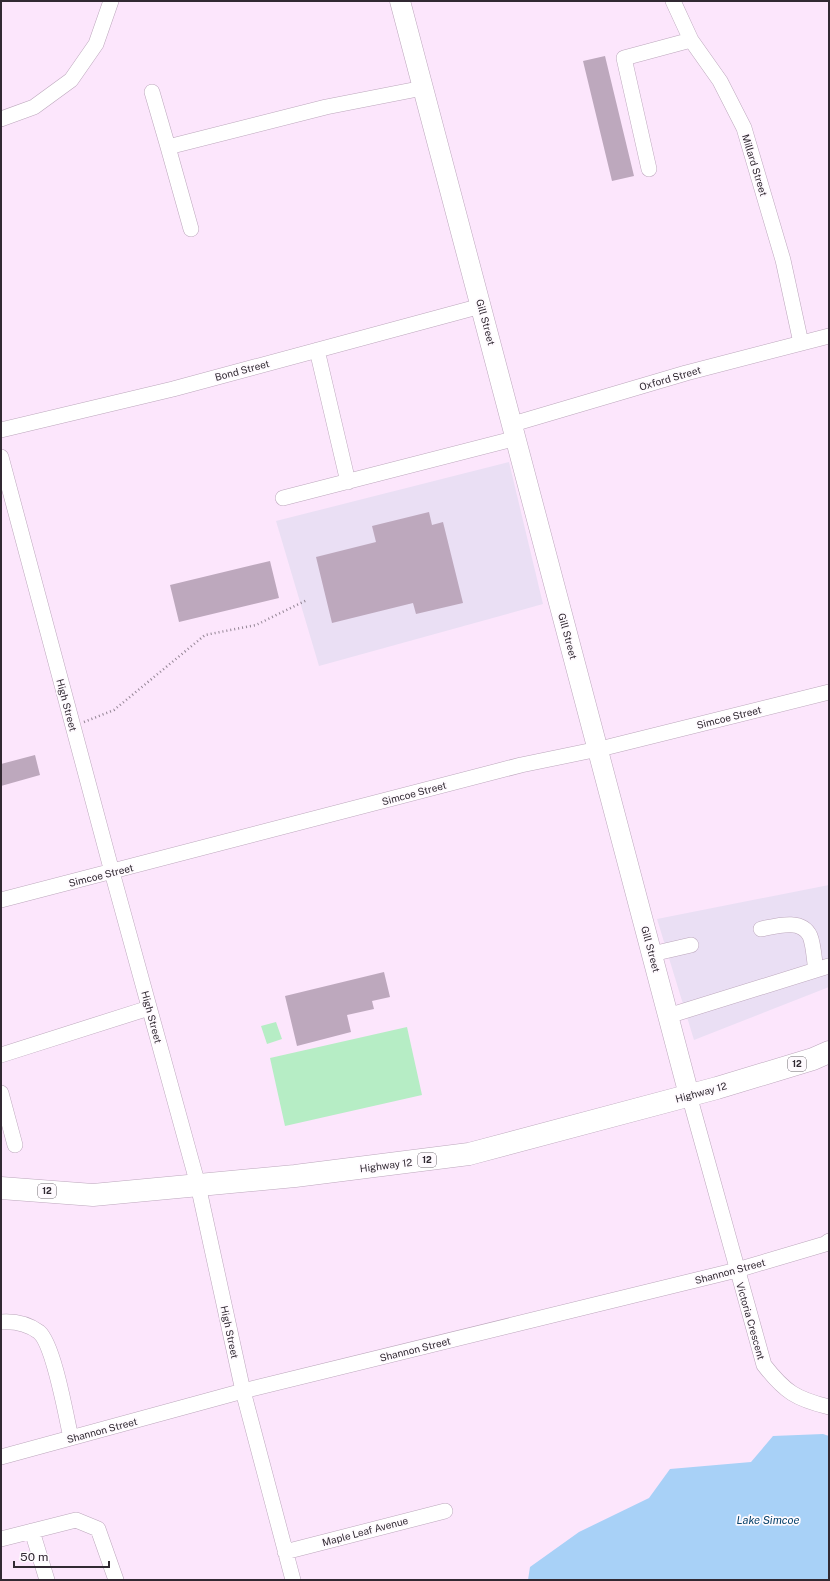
<svg xmlns="http://www.w3.org/2000/svg" width="830" height="1581" viewBox="0 0 830 1581" font-family="'Public Sans',sans-serif">
  <rect width="100%" height="100%" fill="#fce6fc"/>
  <path fill="#eadff4" d="M509,462L543,604L319,666L276,521Z
    M829,885V987L694,1040L657,919Z"/>
  <path fill="#b6edc5" d="M276,1022L282,1039L267,1044L261,1026Z
    M407,1027L422,1095L285,1126L270,1058Z"/>
  <path fill="#a8d1f7" d="M823,1434L829,1436V1580H528L530,1567L579,1532L649,1498L670,1469L751,1462L773,1436Z"/>
  <path fill="#bda8bd" d="M605,56L634,176L612,181L583,61Z
    M429,512L432,525L443,522L463,603L416,614L413,603L332,623L316,557L376,542L372,526Z
    M270,561L279,598L179,622L170,585Z
    M35,755L40,775L1,786V764Z
    M384,972L390,997L372,1001L374,1009L347,1015L351,1032L297,1046L285,996Z"/>
  <g fill="none" stroke-linecap="round" stroke-linejoin="round">
    <g stroke="#bca7bc" stroke-width="16">
      <path id="minor" d="M673,1L691,40L720,81L744,128L783,260L801,343
        M152,92L168,147
        M1,119L34,107L71,80L96,44L111,1
        M649,169L624,58L691,40
        M191,229L168,147L326,107L423,88
        M317,350L348,482
        M513,424L686,373L829,336
        M1,430L173,389L481,306
        M1,457L112,872L198,1185L243,1391L293,1580
        M283,498L517,438
        M1,900L521,765L608,747L829,692
        M761,929C776,926 802,918 810,936C814,946 814,960 816,970
        M652,954L691,945
        M668,1016L829,966
        M1,1055L149,1008
        M1,1093L15,1145
        M689,1095L764,1365C785,1392 796,1399 829,1407
        M1,1322C14,1321 28,1324 39,1332C54,1345 66,1416 71,1438
        M1,1457L243,1391L737,1270L825,1244L829,1241
        M32,1531L47,1580
        M1,1539L76,1520L98,1529L116,1580
        M285,1552L445,1511"/>
    </g>
    <g stroke="#bca7bc" stroke-width="21">
      <path id="major" d="M400,1L689,1095"/>
    </g>
    <g stroke="#bca7bc" stroke-width="23">
      <path id="highway" d="M1,1188L93,1195L295,1176L469,1154L717,1088L813,1059L829,1052"/>
    </g>
    <path stroke="#938594" stroke-width="2.5" stroke-dasharray="1 3" stroke-linecap="butt" d="M84,722L114,710L205,635L256,625L307,600"/>
    <use href="#minor" stroke="#fff" stroke-width="15"/>
    <use href="#major" stroke="#fff" stroke-width="20"/>
    <use href="#highway" stroke="#fff" stroke-width="22"/>
  </g>
  <g text-anchor="middle" stroke-width="3.5" stroke-linejoin="round" paint-order="stroke">
    <g fill="#fefafe" stroke="#6e686f" stroke-width="1">
      <rect x="788" y="1057" width="18" height="14" rx="3"/>
      <rect x="418" y="1153" width="18" height="14" rx="3"/>
      <rect x="38" y="1184" width="18" height="14" rx="3"/>
    </g>
    <g font-size="9" font-weight="bold" fill="#312932">
      <text x="797" y="1067">12</text>
      <text x="427" y="1163">12</text>
      <text x="47" y="1194">12</text>
    </g>
    <g font-size="10" fill="#312932" stroke="#fefafe">
      <text transform="translate(755 165) rotate(73)" y="4">Millard Street</text>
      <text transform="translate(486 322) rotate(75)" y="4">Gill Street</text>
      <text transform="translate(242 370) rotate(-15)" y="4">Bond Street</text>
      <text transform="translate(670 378) rotate(-16)" y="4">Oxford Street</text>
      <text transform="translate(568 636) rotate(75)" y="4">Gill Street</text>
      <text transform="translate(67 705) rotate(75)" y="4">High Street</text>
      <text transform="translate(729 717) rotate(-14)" y="4">Simcoe Street</text>
      <text transform="translate(414 793) rotate(-15)" y="4">Simcoe Street</text>
      <text transform="translate(101 875) rotate(-14)" y="4">Simcoe Street</text>
      <text transform="translate(651 949) rotate(75)" y="4">Gill Street</text>
      <text transform="translate(152 1017) rotate(75)" y="4">High Street</text>
      <text transform="translate(701 1092) rotate(-15)" y="4">Highway 12</text>
      <text transform="translate(386 1165) rotate(-7)" y="4">Highway 12</text>
      <text transform="translate(730 1271) rotate(-15)" y="4">Shannon Street</text>
      <text transform="translate(751 1321) rotate(74)" y="4">Victoria Crescent</text>
      <text transform="translate(230 1332) rotate(78)" y="4">High Street</text>
      <text transform="translate(415 1349) rotate(-14)" y="4">Shannon Street</text>
      <text transform="translate(102 1430) rotate(-15)" y="4">Shannon Street</text>
      <text transform="translate(365 1531) rotate(-15)" y="4">Maple Leaf Avenue</text>
    </g>
    <g font-size="11" font-style="italic" fill="#04416b" stroke="#fefafe">
      <text x="768" y="1524">Lake Simcoe</text>
    </g>
  </g>
  <rect width="830" height="1581" fill="none" stroke="#312932" stroke-width="4"/>
  <path d="M14 1561v6h95v-6" fill="none" stroke="#312932" stroke-width="2"/>
  <text x="20" y="1561" font-size="12" fill="#312932" stroke="#fefafe" stroke-width="3" paint-order="stroke">50 m</text>
</svg>
